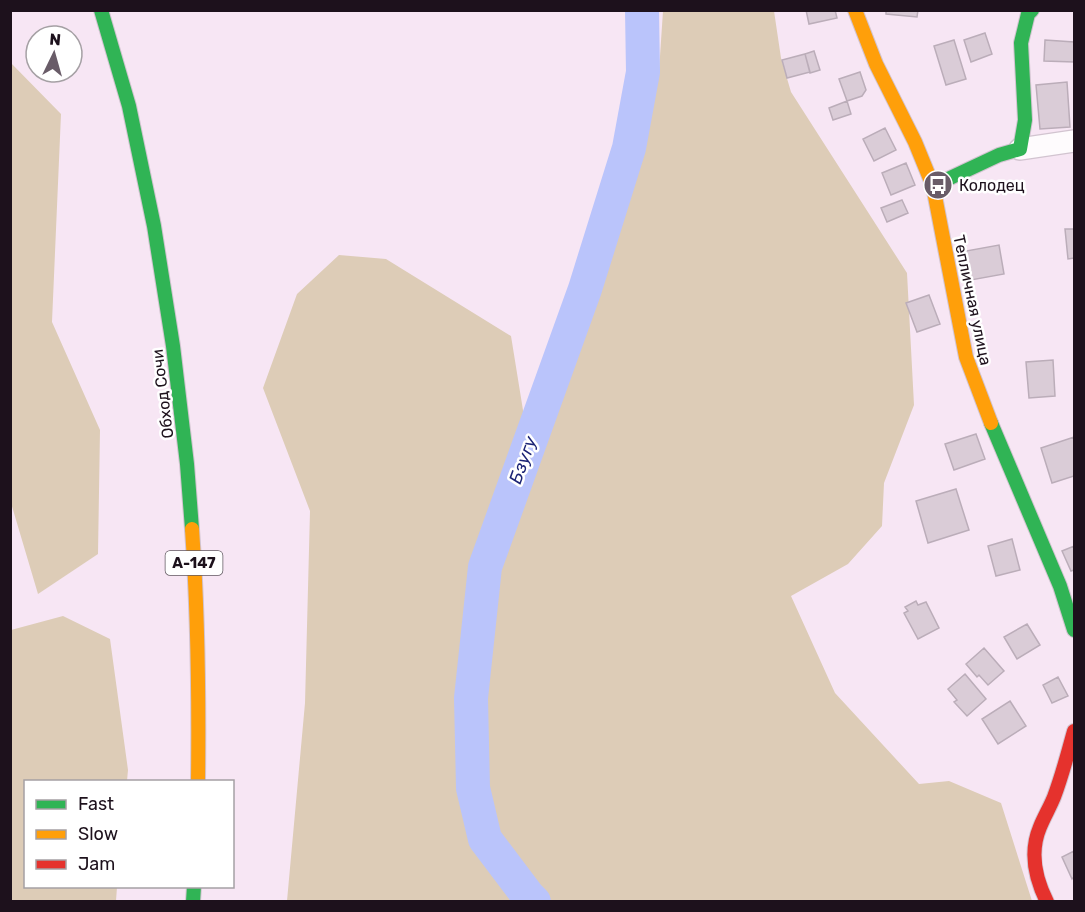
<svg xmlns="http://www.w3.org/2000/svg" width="1085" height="912" viewBox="0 0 1085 912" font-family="Rubik,sans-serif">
  <rect width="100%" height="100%" fill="#f7e6f4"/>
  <path fill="#ddccb7" d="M663,11H774L781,58L791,92L907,273L914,405L884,483L882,526L848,564L791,596L835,693L919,784L949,781L1001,803L1032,901H287L305,703L310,511L263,388L297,294L339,255L386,259L511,336L533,472L602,276L623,222L659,71Z
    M10,62L61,114L52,322L100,430L98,554L38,594L11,503Z
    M63,616L110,639L128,770L127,781L26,782V886L117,887L116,901H11V630Z"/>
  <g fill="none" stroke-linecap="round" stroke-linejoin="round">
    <path stroke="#bac4fb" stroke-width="34" d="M534,902L528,896L485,839L473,788L471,698L485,567L585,289L629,148L643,72L642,10"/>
  </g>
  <path fill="#daccd7" stroke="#bbadb9" stroke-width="1.5" d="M806,10H835L837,18L809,24Z
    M886,10H918L917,17L886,14Z
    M985,33L992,54L971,62L964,40Z
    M954,40L966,79L946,85L934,46Z
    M1045,40L1074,42V62L1044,61Z
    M814,51L820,70L810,73L805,54Z
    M805,54L810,72L787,78L782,60Z
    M860,72L866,90L862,96L847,101L839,79Z
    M1067,82L1070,127L1040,129L1036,85Z
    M847,101L851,114L833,120L829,108Z
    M885,128L896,150L874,161L863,139Z
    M906,163L915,185L891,195L882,173Z
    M902,200L908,213L887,222L881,208Z
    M1065,229H1074V258L1068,259Z
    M999,245L1004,274L971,280L966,251Z
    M929,295L940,324L917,332L906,303Z
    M1053,360L1055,396L1029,398L1026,362Z
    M976,434L985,459L954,470L945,444Z
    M1074,437V476L1052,483L1041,448Z
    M956,489L969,530L928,543L916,501Z
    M1012,539L1020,570L996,576L988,546Z
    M1074,546V570L1071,571L1062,551Z
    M916,601L918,605L926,602L939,628L918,639L904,613L908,611L905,607Z
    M1027,624L1040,645L1017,659L1004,637Z
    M984,648L1004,671L988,685L979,675L977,677L966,664Z
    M965,674L986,699L967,716L954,702L957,700L948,689Z
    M1058,677L1068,696L1052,703L1043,685Z
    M1010,701L1026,726L998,744L982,719Z
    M1074,851V877L1072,879L1062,857Z"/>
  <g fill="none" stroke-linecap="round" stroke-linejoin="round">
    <g stroke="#d2c4d0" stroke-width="24">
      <path id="street" d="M1020,149L1074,141"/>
    </g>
    <g stroke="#d2c4d0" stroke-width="16">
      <path id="fast" d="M101,10L129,106L154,226L173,346L187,464L192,529
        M933,186L999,155L1020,149L1025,120L1021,43L1028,14L1032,10
        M991,423L1060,586L1074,630
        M193,902L194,886"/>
    </g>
    <g stroke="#d2c4d0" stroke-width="16">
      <path id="slow" d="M855,10L876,64L915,142L933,186L966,357L991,423
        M192,529C198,614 199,698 198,782"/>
    </g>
    <g stroke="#d2c4d0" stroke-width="16">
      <path id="jam" d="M1047,902C1035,878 1029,853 1040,827C1044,817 1050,807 1054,797C1062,776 1068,753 1074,731"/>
    </g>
    <use href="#street" stroke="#fefbfd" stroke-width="21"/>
    <use href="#fast" stroke="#30b455" stroke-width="14"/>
    <use href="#slow" stroke="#ff9f0a" stroke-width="14"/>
    <use href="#jam" stroke="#e5322d" stroke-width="14"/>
  </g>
  <defs>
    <g id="bus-disc" transform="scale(1.5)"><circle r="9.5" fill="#695c68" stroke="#fff"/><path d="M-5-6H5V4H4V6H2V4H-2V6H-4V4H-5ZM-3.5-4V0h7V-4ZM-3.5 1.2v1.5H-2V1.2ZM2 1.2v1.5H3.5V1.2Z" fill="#fff"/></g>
  </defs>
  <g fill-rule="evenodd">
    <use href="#bus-disc" x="938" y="185"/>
  </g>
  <g text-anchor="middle" stroke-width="5" stroke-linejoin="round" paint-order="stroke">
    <rect fill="#fff" stroke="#615860" stroke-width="1.5" x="165.5" y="551" width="57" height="24" rx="4.5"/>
    <g font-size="15" font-weight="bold" fill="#1d111c">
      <text x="194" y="568">А-147</text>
    </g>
    <g font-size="16" fill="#1d111c" stroke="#fff" text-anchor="start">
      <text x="959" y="191">Колодец</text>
    </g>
    <g font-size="16" fill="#1d111c" stroke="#fff">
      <text transform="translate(973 300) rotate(78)" y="6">Тепличная улица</text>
      <text transform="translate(162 394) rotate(-97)" y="6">Обход Сочи</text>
    </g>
    <g font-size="18" font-style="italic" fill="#1c2475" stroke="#fff">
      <text transform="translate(523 460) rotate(-70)" y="6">Бзугу</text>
    </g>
  </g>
  <rect width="1085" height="912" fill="none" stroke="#1d111c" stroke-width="24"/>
  <rect x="24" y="780" width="210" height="108" fill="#ffffff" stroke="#a5a0a4" stroke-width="1.5"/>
  <rect x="36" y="800" width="30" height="9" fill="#30b455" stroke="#a5a0a4" stroke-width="1.5"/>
  <text x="78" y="810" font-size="18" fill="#1d111c">Fast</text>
  <rect x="36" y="830" width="30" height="9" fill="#ff9f0a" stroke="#a5a0a4" stroke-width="1.5"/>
  <text x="78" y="840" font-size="18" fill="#1d111c">Slow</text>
  <rect x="36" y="860" width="30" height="9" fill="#e5322d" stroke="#a5a0a4" stroke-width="1.5"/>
  <text x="78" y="870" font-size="18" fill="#1d111c">Jam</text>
  <g transform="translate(54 54) rotate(5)"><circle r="28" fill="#ffffff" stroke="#a5a0a4" stroke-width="1.5"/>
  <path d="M0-4.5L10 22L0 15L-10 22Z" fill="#695c68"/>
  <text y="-9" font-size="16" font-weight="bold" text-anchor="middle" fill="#1d111c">N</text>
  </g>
</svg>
